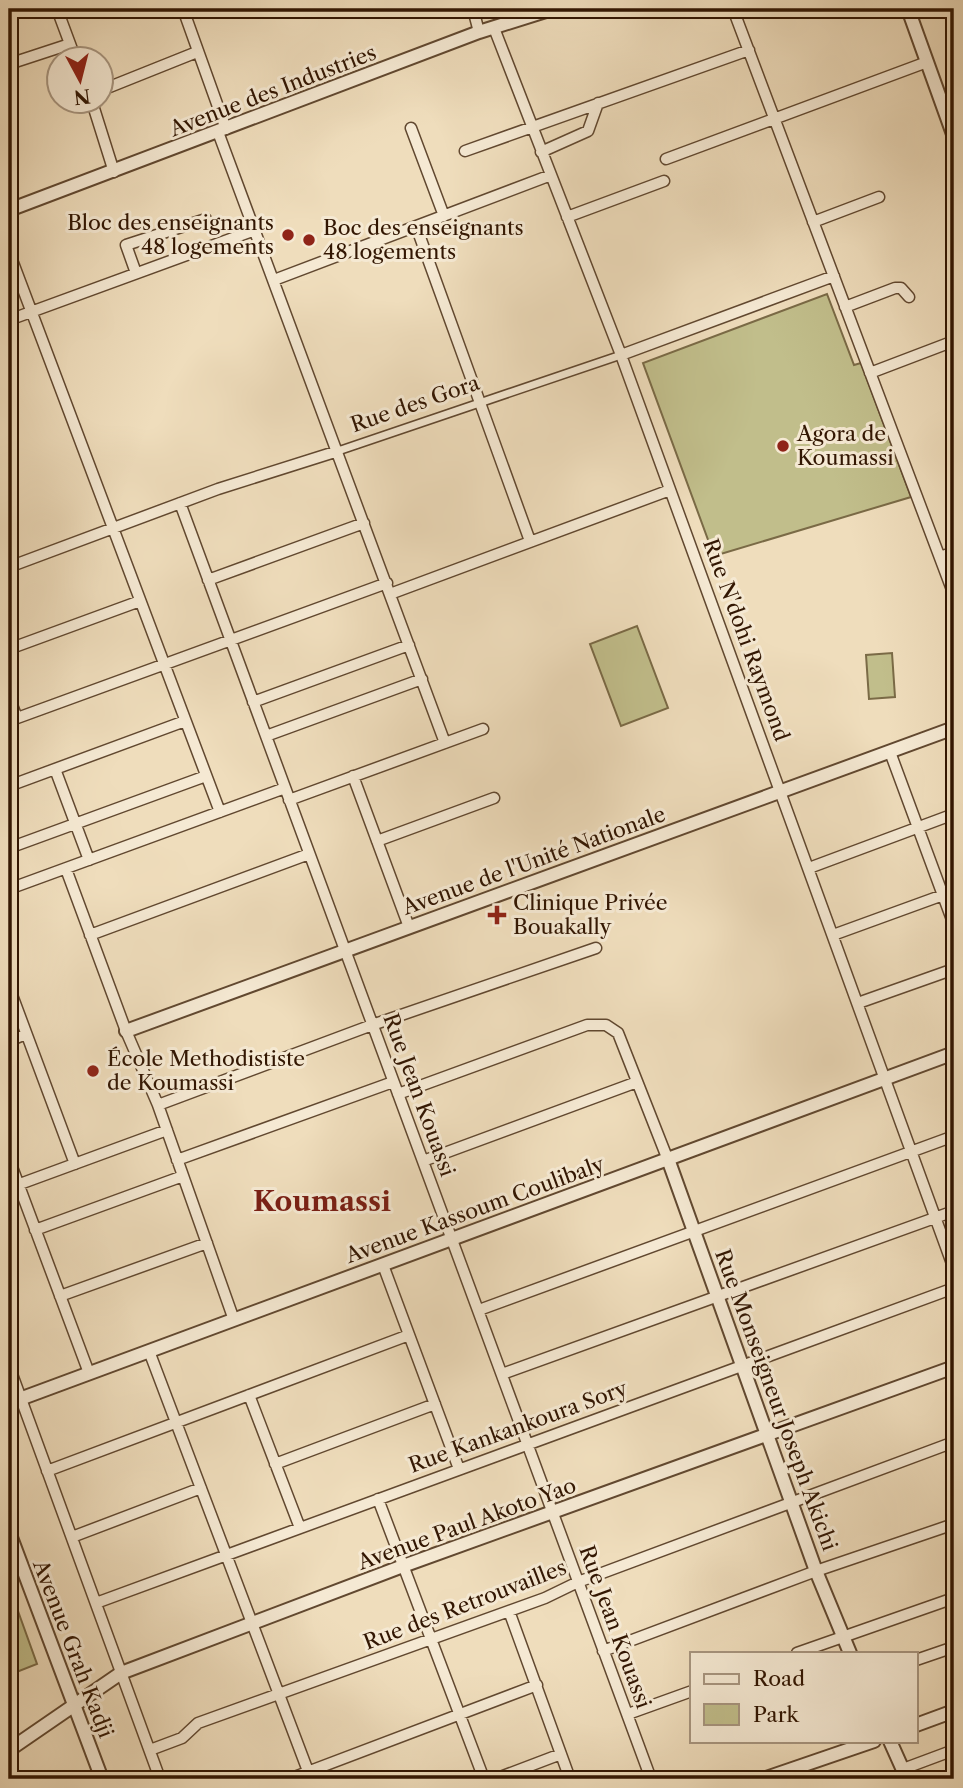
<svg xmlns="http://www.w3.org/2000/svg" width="963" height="1788" viewBox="0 0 963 1788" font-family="'Libre Caslon Text',serif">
  <rect width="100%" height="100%" fill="#efddbc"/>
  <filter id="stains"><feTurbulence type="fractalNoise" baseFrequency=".00286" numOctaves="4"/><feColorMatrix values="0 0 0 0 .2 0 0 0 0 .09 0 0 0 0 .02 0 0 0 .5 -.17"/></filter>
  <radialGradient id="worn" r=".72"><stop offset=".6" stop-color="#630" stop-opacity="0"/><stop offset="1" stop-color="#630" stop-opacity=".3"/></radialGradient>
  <path fill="#c1be8b" stroke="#7a6a46" stroke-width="2" d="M827,294L854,365L861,363L911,497L714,556L643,363Z
    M637,626L668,708L621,726L590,644Z
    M892,653L895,697L869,699L866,655Z
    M9,1586L37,1664L9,1675Z"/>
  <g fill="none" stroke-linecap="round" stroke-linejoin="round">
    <g stroke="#614830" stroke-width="10">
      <path id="pedestrian" d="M338,451L621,355"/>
    </g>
    <g stroke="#614830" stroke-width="13">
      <path id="minor" d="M57,9L76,60
        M183,9L226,129
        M473,9L479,32
        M733,9L954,595
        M494,28L621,355L954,1269
        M9,64L70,44
        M102,90L197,52
        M92,102L114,172
        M411,128L444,216
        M218,132L445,743
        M465,151L749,50
        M541,152L588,131L598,103
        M666,159L927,62
        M567,217L664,181
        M813,222L879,197
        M416,226L530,541
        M9,252L220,812
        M136,273L126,245L206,219
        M274,280L551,175
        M845,307L895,288H901L909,297
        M9,320L255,230
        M621,355L834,276
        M870,373L954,341
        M180,503L651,1779
        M940,557L954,552
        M9,567L218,489L338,451
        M208,580L364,523
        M390,594L670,490
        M9,649L140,601
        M9,697L17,718
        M253,702L409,645
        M9,721L387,583
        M266,736L422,679
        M890,752L954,925
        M55,769L89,860
        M353,776L409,927
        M9,786L185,721
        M289,800L483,729
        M377,841L494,798
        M9,848L206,776
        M809,868L954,814
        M66,869L126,1031L158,1105L234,1320
        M9,889L285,788
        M90,935L309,854
        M833,935L954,891
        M9,987L75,1164
        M858,1003L954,969
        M9,1041L26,1034
        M398,1094L587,1025H606L618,1033L668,1160
        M158,1105L372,1025L596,948
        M9,1159L89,1373
        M177,1160L393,1082
        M423,1161L637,1082
        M9,1188L167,1130
        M35,1230L183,1176
        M383,1265L459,1469
        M60,1296L207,1243
        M479,1310L954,1136
        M149,1351L311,1779
        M9,1366L160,1779
        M502,1374L954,1211
        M249,1395L300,1528
        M275,1464L435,1404
        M47,1471L409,1335
        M378,1499L484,1779
        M72,1537L201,1488
        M96,1603L954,1288
        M509,1611L570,1779
        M603,1651L816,1571L954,1524
        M797,1653L954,1598
        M916,1660L954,1647
        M628,1714L692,1691
        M150,1750L182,1738L198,1723L545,1598L578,1582L954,1442
        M903,1769L954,1750
        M289,1779L537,1685
        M495,1779L561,1754"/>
    </g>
    <g stroke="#614830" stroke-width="16">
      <path id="tertiary" d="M908,9L954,137
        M9,210L479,32L552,9
        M126,1031L954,728
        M668,1159L816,1571L850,1653
        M9,1403L954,1053
        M9,1532L102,1779
        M916,1725L954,1711
        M890,1741L907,1779
        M9,1750L121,1673L403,1566L954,1367
        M763,1779L874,1741"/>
    </g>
    <use href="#pedestrian" stroke="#f5e9d3" stroke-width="7"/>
    <use href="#minor" stroke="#f5e9d3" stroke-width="10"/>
    <use href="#tertiary" stroke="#f5e9d3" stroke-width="12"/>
  </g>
  <g fill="#8f2418" stroke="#f5e9d3" stroke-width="2.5">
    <circle cx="288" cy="235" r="7"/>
    <circle cx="309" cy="240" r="7"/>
    <circle cx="783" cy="446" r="7"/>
    <path d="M493.5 904.5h7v7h7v7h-7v7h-7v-7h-7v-7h7z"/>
    <circle cx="93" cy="1071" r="7"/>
  </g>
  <g text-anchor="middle" stroke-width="6" stroke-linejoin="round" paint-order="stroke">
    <g font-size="21" fill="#321602" stroke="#f5e9d3">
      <text transform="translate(273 91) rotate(-21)" y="7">Avenue des Industries</text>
      <text transform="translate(415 404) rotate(-19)" y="7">Rue des Gora</text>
      <text transform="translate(746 640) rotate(70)" y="7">Rue N'dohi Raymond</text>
      <text transform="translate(534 861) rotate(-20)" y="7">Avenue de l'Unité Nationale</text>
      <text transform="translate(419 1095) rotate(70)" y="7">Rue Jean Kouassi</text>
      <text transform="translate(475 1210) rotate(-20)" y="7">Avenue Kassoum Coulibaly</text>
      <text transform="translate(776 1400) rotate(70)" y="7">Rue Monseigneur Joseph Akichi</text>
      <text transform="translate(518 1427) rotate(-20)" y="7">Rue Kankankoura Sory</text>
      <text transform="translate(467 1524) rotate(-20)" y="7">Avenue Paul Akoto Yao</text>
      <text transform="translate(465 1605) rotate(-21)" y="7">Rue des Retrouvailles</text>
      <text transform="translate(615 1627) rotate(70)" y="7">Rue Jean Kouassi</text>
      <text transform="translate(73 1649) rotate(69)" y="7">Avenue Grah Kadji</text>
    </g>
    <g font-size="21" fill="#321602" stroke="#f5e9d3" text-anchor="start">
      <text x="274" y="230" text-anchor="end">Bloc des enseignants<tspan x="274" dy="24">48 logements</tspan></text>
      <text x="323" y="235">Boc des enseignants<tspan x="323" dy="24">48 logements</tspan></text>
      <text x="797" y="441">Agora de<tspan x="797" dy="24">Koumassi</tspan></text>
      <text x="513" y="910">Clinique Privée<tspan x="513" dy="24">Bouakally</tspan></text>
      <text x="107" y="1066">École Methodististe<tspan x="107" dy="24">de Koumassi</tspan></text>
    </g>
    <g font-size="28" font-weight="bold" fill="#7a1f14" stroke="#f5e9d3">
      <text x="322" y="1211">Koumassi</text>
    </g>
  </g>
  <rect width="963" height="1788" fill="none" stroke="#efddbc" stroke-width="35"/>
  <rect x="10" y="10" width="942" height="1767" fill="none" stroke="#321602" stroke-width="3.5"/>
  <rect x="18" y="18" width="928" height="1753" fill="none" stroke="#321602" stroke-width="2"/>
  <rect x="690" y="1652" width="228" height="91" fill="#f5e9d3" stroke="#a7957f" stroke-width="2"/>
  <rect x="704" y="1674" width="35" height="10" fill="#f5e9d3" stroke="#a7957f" stroke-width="2"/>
  <text x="753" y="1686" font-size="21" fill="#321602">Road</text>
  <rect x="704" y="1704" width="35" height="21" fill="#c1be8b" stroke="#a7957f" stroke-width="2"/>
  <text x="753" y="1722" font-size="21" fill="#321602">Park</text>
  <g transform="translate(80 80) rotate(173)"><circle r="33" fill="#f5e9d3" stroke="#a7957f" stroke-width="2"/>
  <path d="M0-5L12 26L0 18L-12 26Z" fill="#8f2418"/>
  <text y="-10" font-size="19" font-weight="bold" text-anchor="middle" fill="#321602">N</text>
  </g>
  <rect width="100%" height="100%" filter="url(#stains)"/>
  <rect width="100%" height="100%" fill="url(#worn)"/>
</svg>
